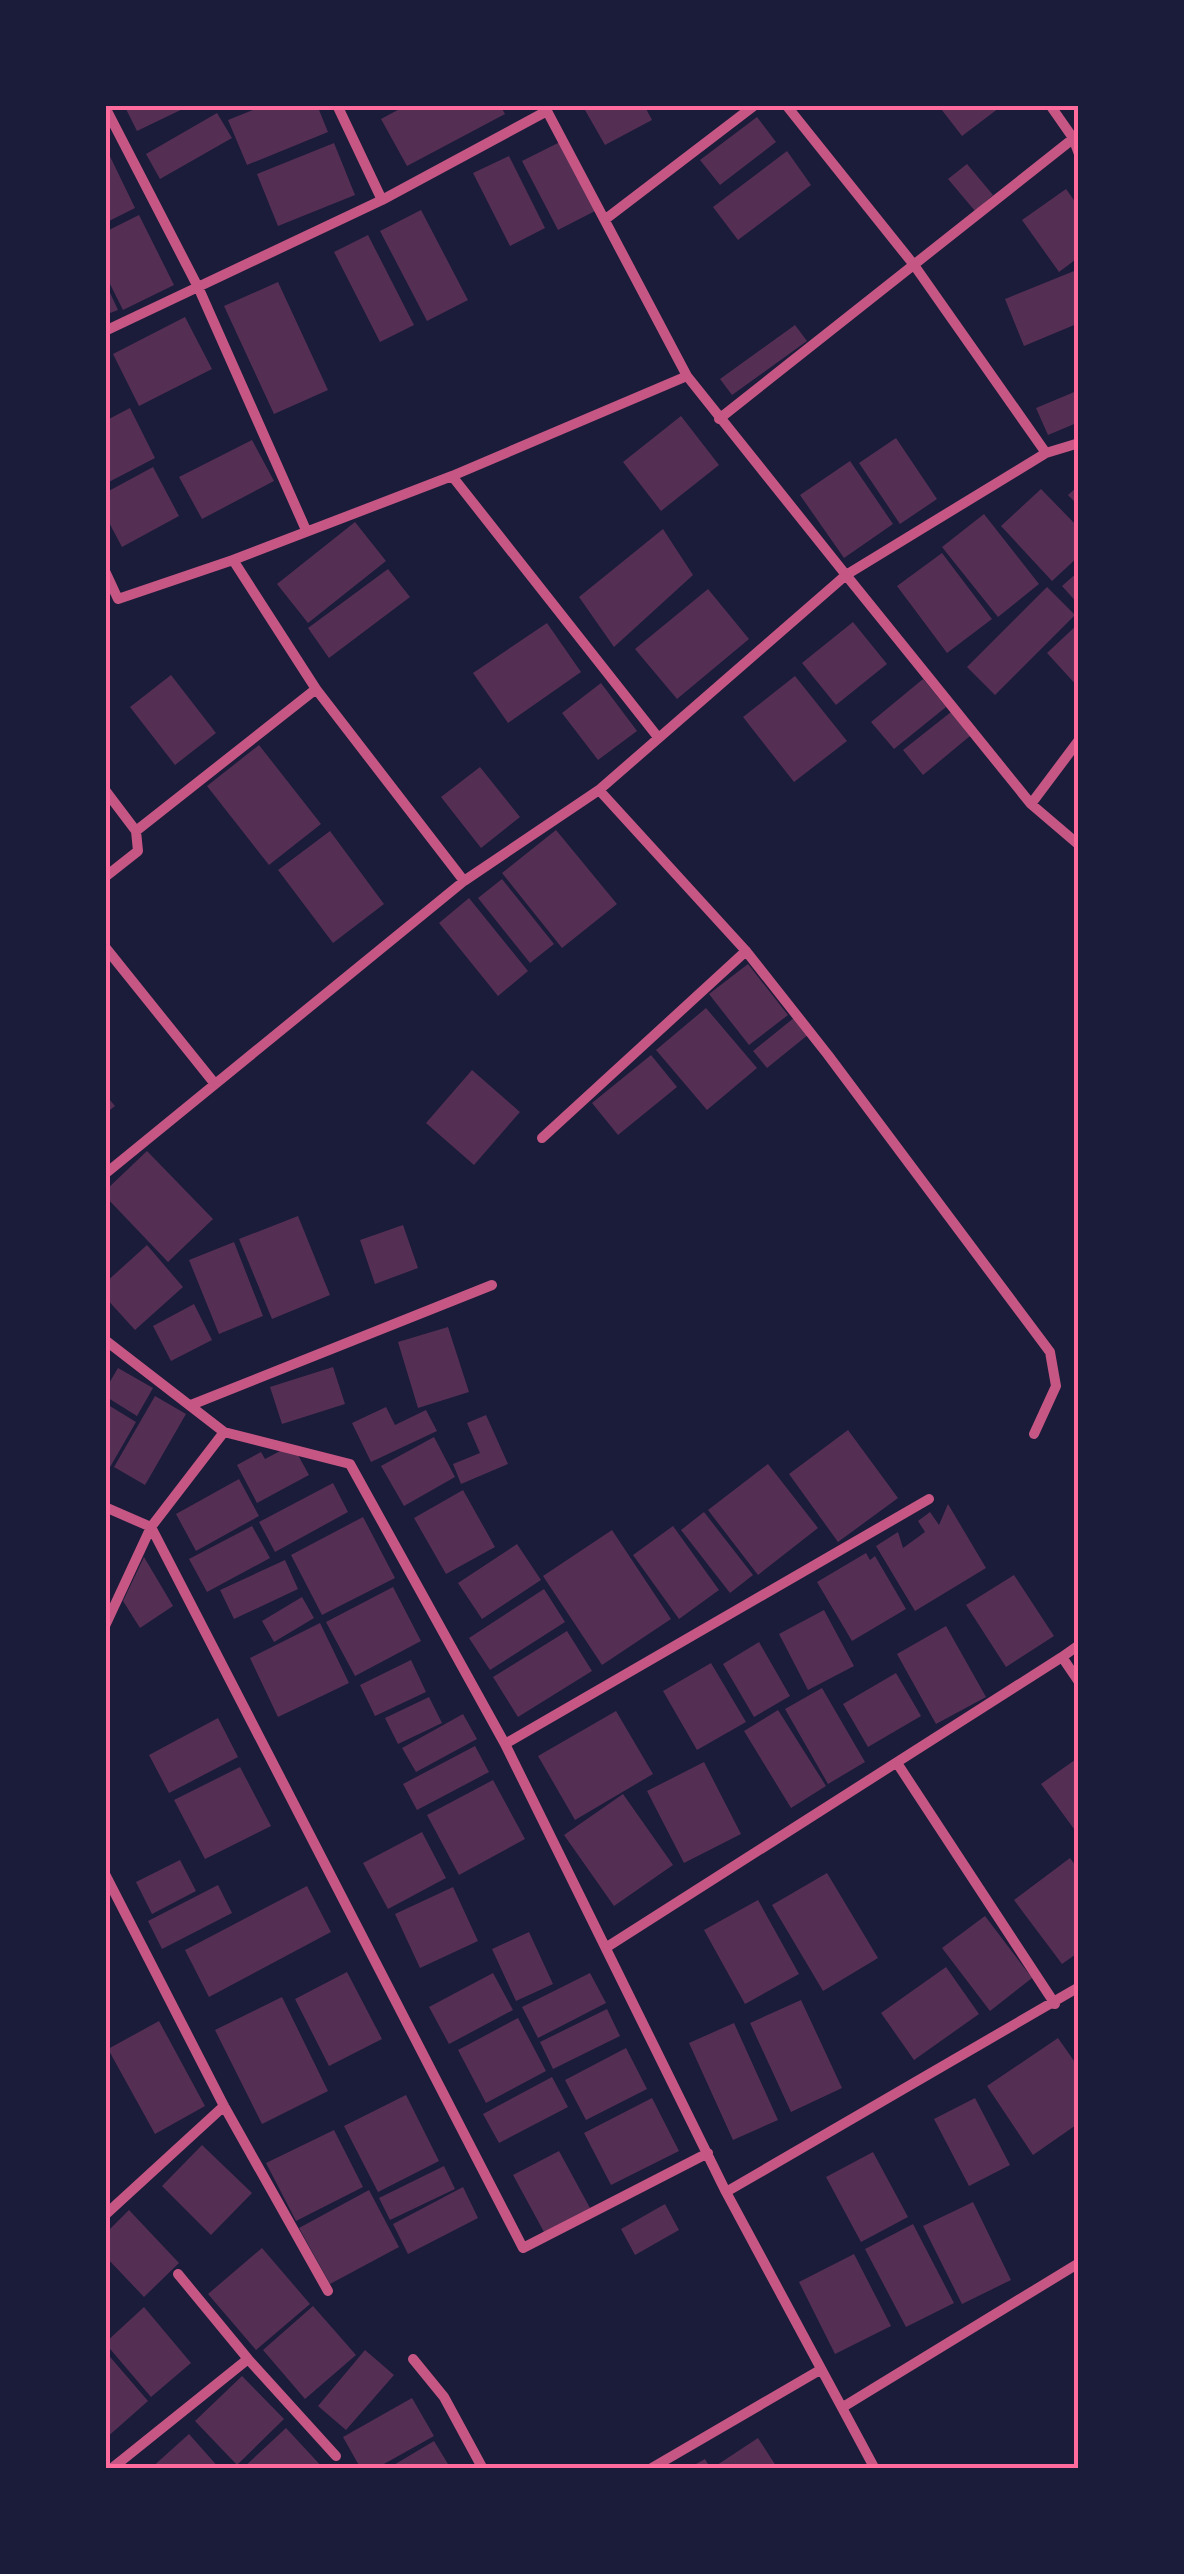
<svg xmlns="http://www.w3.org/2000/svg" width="1184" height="2574" viewBox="0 0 1184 2574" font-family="'IBM Plex Serif',serif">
  <rect width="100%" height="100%" fill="#1b1b3a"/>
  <path fill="#542f53" d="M124,105H191L137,131Z
    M265,105H317L328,132L247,165L228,120Z
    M407,105H500L505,114L407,166L381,119Z
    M594,105H644L652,120L605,145L585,110Z
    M938,105H1003L962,136Z
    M217,113L232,138L160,179L146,154Z
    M757,117L776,142L720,185L700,160Z
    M560,142L595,211L558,230L522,161Z
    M334,143L355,195L278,226L257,174Z
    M105,146L135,208L105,223Z
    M787,151L811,185L738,240L713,207Z
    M509,156L545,228L510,246L473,173Z
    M967,164L993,195L975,211L948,179Z
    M1066,189L1079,207V257L1059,272L1022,220Z
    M421,210L468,300L427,321L380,231Z
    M139,215L174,285L123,310L105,274V232Z
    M368,235L414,325L380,342L334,252Z
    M1079,269V323L1024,346L1005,299Z
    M105,282L118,310L105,315Z
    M278,282L328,390L274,414L224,306Z
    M185,317L212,369L139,406L113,354Z
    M795,325L807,341L732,395L720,379Z
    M1079,390V422L1048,435L1036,408Z
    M130,408L155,458L105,484V421Z
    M681,416L719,465L661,511L623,462Z
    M896,438L937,499L900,524L859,463Z
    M252,440L274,481L202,519L179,477Z
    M850,461L893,524L844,558L800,495Z
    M153,467L179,516L122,547L105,515V493Z
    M1079,485V506L1068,495Z
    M1041,489L1079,528V556L1052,581L1001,526Z
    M984,514L1039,584L998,617L942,547Z
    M355,522L386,561L308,623L277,584Z
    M663,529L693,575L614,647L579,597Z
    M942,553L992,619L947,653L897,586Z
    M388,569L410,597L329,658L308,628Z
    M1079,571V605L1062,586Z
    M1047,587L1075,615L995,695L967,667Z
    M708,589L749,639L677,699L635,649Z
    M853,622L887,664L836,705L802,663Z
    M547,623L581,672L508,723L473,673Z
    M1079,623V688L1047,653Z
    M171,675L216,733L175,765L130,707Z
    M795,676L847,741L794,782L743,717Z
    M923,679L946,707L894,749L871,722Z
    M601,683L637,731L598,760L562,713Z
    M951,712L970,736L923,775L903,750Z
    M259,745L321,824L269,865L207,786Z
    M480,767L520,817L481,848L441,797Z
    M556,830L617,904L562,948L502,873Z
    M330,831L384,904L333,943L278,870Z
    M502,879L554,944L530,963L478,898Z
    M469,898L528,971L498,996L439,923Z
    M748,964L788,1015L749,1045L709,994Z
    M706,1008L757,1068L707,1110L656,1050Z
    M795,1017L809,1034L767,1068L753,1051Z
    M651,1055L677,1087L618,1135L592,1103Z
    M472,1070L520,1112L474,1165L426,1123Z
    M105,1094L115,1106L105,1114Z
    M147,1151L213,1219L168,1262L105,1196V1191Z
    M298,1216L330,1295L272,1319L239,1239Z
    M403,1225L418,1268L375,1284L360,1240Z
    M234,1242L263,1316L219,1334L189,1260Z
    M147,1245L183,1287L135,1330L105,1297V1283Z
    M194,1304L212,1340L171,1361L153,1326Z
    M448,1327L469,1392L418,1408L398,1342Z
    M333,1367L345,1404L282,1424L270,1387Z
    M118,1368L153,1388L137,1416L105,1396V1390Z
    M155,1396L186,1414L145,1485L114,1467Z
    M105,1403L136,1422L109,1469L105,1467Z
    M386,1407L395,1425L426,1410L437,1431L371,1462L352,1423Z
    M486,1415L508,1464L461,1484L453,1464L480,1453L467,1423Z
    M848,1430L898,1498L838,1542L789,1474Z
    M434,1437L455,1477L404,1506L381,1466Z
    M282,1450L298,1455L309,1475L257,1503L237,1465L261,1452L265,1459Z
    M768,1464L818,1528L758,1575L708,1510Z
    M239,1479L259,1516L196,1551L176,1514Z
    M333,1483L348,1512L275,1552L259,1522Z
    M463,1490L495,1547L446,1574L414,1518Z
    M948,1504L986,1568L915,1611L876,1546L898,1532L903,1548L925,1532L918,1521L930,1512L939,1525Z
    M704,1512L753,1575L730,1593L681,1530Z
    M363,1517L395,1578L322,1615L291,1555Z
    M252,1526L270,1558L207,1592L189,1559Z
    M673,1526L719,1590L679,1619L633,1555Z
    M612,1530L671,1619L602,1665L543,1576Z
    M517,1544L541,1580L482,1619L458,1583Z
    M866,1553L870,1560L875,1556L906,1609L852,1641L817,1582Z
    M144,1557L173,1606L140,1628L123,1601Z
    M285,1560L298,1589L234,1619L220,1590Z
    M1014,1575L1054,1636L1006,1667L966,1605Z
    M393,1587L421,1641L355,1676L326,1622Z
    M544,1589L565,1622L490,1670L469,1638Z
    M302,1597L314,1618L274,1642L262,1621Z
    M824,1610L854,1666L808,1690L779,1634Z
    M320,1623L349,1683L278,1717L250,1658Z
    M946,1626L986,1697L936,1724L897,1654Z
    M567,1631L592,1671L518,1717L493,1677Z
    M759,1642L790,1696L754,1717L723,1664Z
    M411,1660L426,1692L375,1716L360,1685Z
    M711,1663L746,1722L697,1750L663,1691Z
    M896,1673L921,1716L868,1747L843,1704Z
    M822,1688L865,1762L828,1784L785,1709Z
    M429,1697L442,1723L398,1744L385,1718Z
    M778,1710L826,1786L791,1808L744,1731Z
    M616,1711L653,1774L575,1820L538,1756Z
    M463,1714L477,1739L416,1772L402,1748Z
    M218,1718L238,1757L169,1793L149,1755Z
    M475,1746L489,1772L417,1810L403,1784Z
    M1079,1757V1832L1077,1833L1041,1784Z
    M704,1762L741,1834L684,1863L647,1791Z
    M240,1767L271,1826L205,1859L174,1800Z
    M493,1780L525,1839L459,1875L427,1815Z
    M623,1794L673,1865L614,1906L564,1835Z
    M422,1832L446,1878L388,1909L363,1863Z
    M1070,1858L1079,1870V1952L1062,1964L1014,1900Z
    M180,1860L196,1891L152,1914L136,1882Z
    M827,1873L878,1958L823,1991L772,1905Z
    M218,1885L232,1913L162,1949L148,1921Z
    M307,1886L331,1932L209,1997L185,1950Z
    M453,1887L478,1941L420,1968L395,1914Z
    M758,1900L799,1974L745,2004L704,1930Z
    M985,1916L1032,1978L990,2011L942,1948Z
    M529,1932L553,1984L516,2001L492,1949Z
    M946,1967L979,2014L914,2060L881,2013Z
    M347,1972L382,2039L329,2066L295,1999Z
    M493,1973L513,2010L449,2044L429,2007Z
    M590,1973L606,2003L538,2038L522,2007Z
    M282,1997L328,2091L262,2124L215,2030Z
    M801,2000L842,2088L791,2112L750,2023Z
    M607,2009L620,2036L553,2069L540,2042Z
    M518,2018L546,2071L486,2103L458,2050Z
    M159,2021L205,2106L155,2134L108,2049Z
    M734,2023L778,2120L733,2140L689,2043Z
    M1058,2038L1079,2068V2123L1033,2155L987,2086Z
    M626,2048L647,2089L586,2120L565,2080Z
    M552,2077L568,2107L499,2143L483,2114Z
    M406,2095L439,2161L378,2192L344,2126Z
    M652,2098L679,2151L611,2185L584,2133Z
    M975,2098L1010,2165L969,2186L934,2119Z
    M334,2130L363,2187L296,2221L266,2163Z
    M202,2145L252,2193L211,2235L162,2186Z
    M559,2151L590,2208L544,2232L513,2175Z
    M873,2152L908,2217L861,2242L826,2177Z
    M444,2166L455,2189L390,2220L379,2198Z
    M463,2187L478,2218L408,2254L393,2224Z
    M369,2190L399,2247L330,2284L299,2228Z
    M973,2202L1011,2280L962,2304L923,2226Z
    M665,2204L679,2230L635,2255L621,2229Z
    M129,2210L179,2263L144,2297L105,2256V2234Z
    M913,2224L954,2303L906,2327L865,2249Z
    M262,2248L310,2304L256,2350L208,2294Z
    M854,2254L891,2326L835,2354L799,2282Z
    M313,2306L356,2355L305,2399L263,2350Z
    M144,2307L191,2363L151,2397L105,2343Z
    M365,2350L394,2375L346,2430L318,2406Z
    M105,2351L148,2401L105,2439Z
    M242,2376L284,2419L237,2465L195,2421Z
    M412,2398L434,2436L375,2469H361L343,2437Z
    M286,2428L324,2469H242Z
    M189,2434L220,2469H150Z
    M758,2438L778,2469H716L714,2467Z
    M434,2441L448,2464L439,2469H387Z
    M705,2459L711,2469H687Z"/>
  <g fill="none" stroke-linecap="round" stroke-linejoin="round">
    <path stroke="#c65784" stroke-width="10" d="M337,105L382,200
      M786,105L914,265L1046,453
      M1050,105L1073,138L1079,154
      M105,107L199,289L306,530
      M607,218L755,105
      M105,331L382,200L547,111L687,376L846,575L599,790
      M719,419L1079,134
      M1079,443L1046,453L846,575L1031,804L1079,845
      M452,476L657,736
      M105,571L118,599L233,560
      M316,689L464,881
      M105,790L136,831L316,689L233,560L452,476L687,376
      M1031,804L1079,740
      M105,877L138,851L136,831
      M105,947L215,1084
      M542,1138L746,951
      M105,1174L464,881L599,790L746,951L828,1055L1050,1352L1056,1386L1034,1434
      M105,1340L224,1432
      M191,1405L492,1285
      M105,1507L151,1527L523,2248L708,2153
      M105,1626L151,1527L224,1432L350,1464L505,1744L726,2192L875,2469
      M1062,1657L1079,1645
      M505,1744L929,1499
      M897,1763L1055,2004
      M105,1874L224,2106L328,2291
      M607,1947L1062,1657L1079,1682
      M726,2192L1079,1987
      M105,2215L224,2106
      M248,2359L336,2456
      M413,2359L444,2397L483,2469
      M843,2407L1079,2263
      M111,2469L248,2359L178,2274
      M650,2469L820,2370"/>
  </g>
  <rect width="1184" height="2574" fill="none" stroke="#1b1b3a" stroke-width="215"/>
  <rect x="108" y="108" width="968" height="2358" fill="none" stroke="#ff6b9d" stroke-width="4"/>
</svg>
